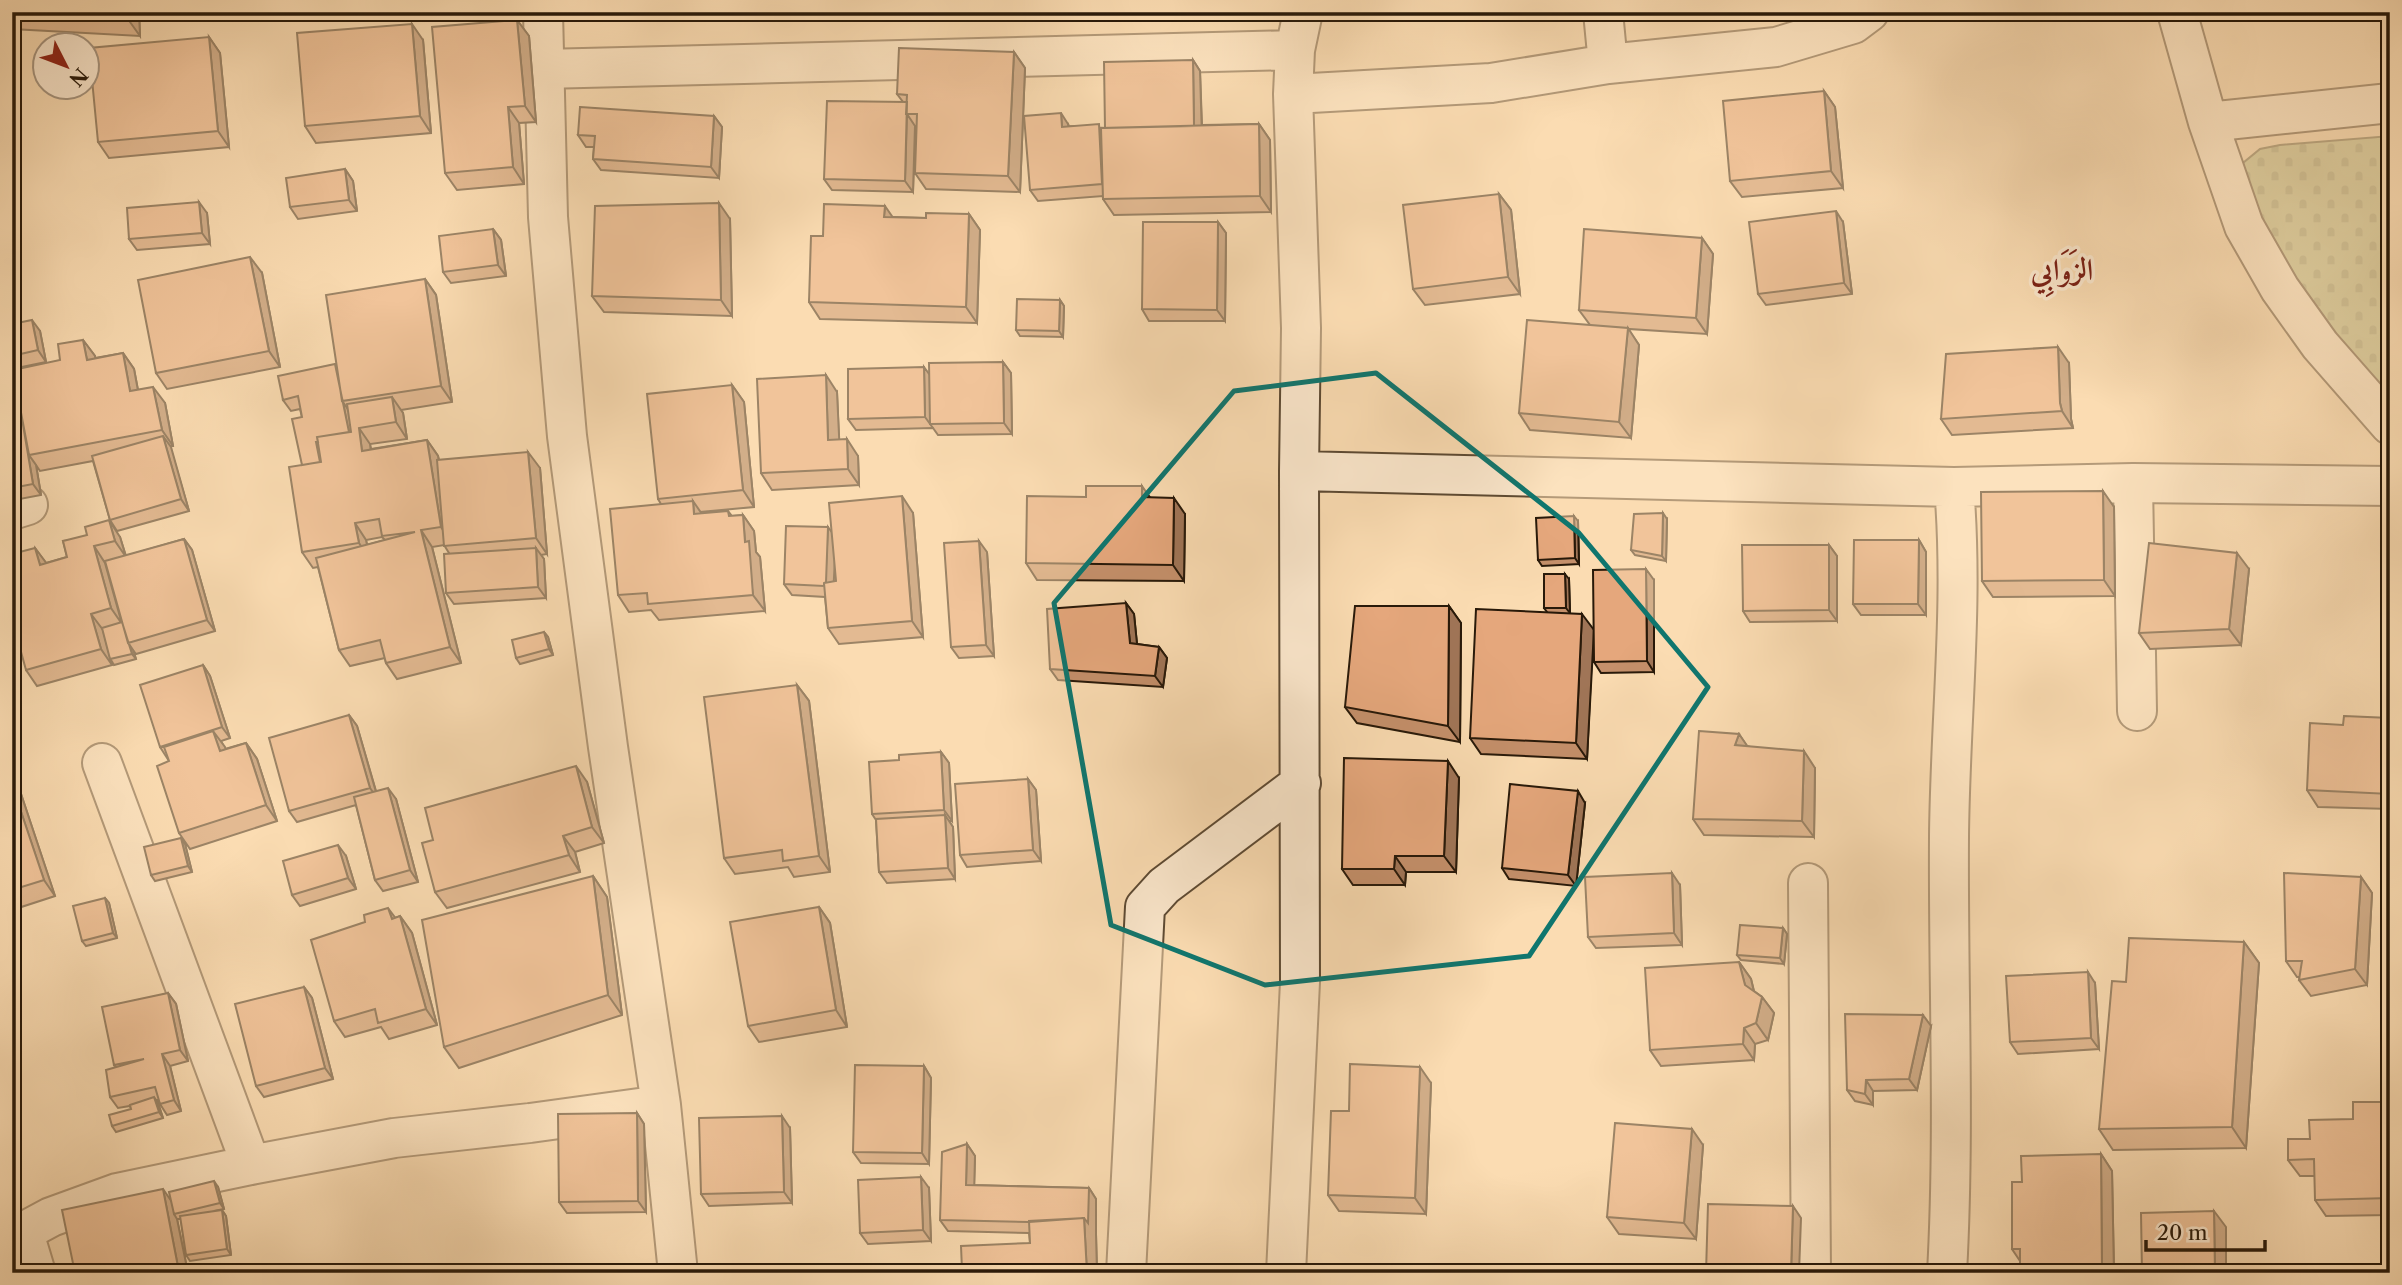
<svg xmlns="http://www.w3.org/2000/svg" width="2402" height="1285" viewBox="0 0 2402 1285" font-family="'Libre Caslon Text',Amiri,serif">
  <defs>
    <pattern id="cemetery-stones" width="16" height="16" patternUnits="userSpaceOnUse" patternTransform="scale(1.75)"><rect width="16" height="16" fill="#bec08c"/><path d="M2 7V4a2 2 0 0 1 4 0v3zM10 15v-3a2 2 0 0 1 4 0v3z" fill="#a3a477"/></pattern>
  </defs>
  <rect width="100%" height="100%" fill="#fbdcb2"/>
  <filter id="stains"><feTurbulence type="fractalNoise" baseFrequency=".00286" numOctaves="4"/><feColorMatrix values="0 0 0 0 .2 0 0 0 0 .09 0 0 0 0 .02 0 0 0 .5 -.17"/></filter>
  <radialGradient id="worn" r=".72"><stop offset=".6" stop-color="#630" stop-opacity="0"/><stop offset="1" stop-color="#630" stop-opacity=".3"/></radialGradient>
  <path fill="url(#cemetery-stones)" stroke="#736c4a" stroke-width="2" d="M2390,136V394L2332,349L2260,235L2243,163L2260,149L2280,145Z"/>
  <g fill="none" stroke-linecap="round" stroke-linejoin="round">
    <g stroke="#5d4a33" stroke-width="42">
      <path id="minor" d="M543,12L548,217L567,436L608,747L661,1105L678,1273
        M1603,12L1608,64
        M2177,12L2208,122L2244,226L2280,289L2320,345L2390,425
        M543,69L1295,50
        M1293,94L1491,83L1608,64L1776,47L1853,24L1869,12
        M2208,122L2390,103
        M1299,471L1954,487
        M2133,483L2137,711
        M12,510L28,505
        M102,763L251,1165
        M1808,883L1811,1273
        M24,1233L36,1273
        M12,1238L51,1217L117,1193L251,1165L394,1138L530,1123L661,1105
        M1126,1273L1145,907L1164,886L1301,783
        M1286,1273L1300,982L1299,471L1301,328L1293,94L1295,50L1303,12
        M1947,1273C1955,1128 1948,983 1949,837C1950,720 1964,604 1954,487L2133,483L2390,486"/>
    </g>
    <use href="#minor" stroke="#fce8cd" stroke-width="38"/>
  </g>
  <path fill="#c5906b" stroke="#281909" stroke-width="2" fill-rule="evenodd" d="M12,12H139L140,36L12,29Z
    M517,20L529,36L536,122L519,123L524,184L457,190L445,173Z
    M209,37L220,53L229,147L109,158L98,142Z
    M423,40L431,133L316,143L305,126Z
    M1014,52L1025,68L1020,192L926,189L915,173L916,128L915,126L913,192L832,190L824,179L903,102L897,94Z
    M1193,60L1200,71L1202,125L1259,124L1270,140L1271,212L1114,215L1103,199V196L1038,201L1030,190L1068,124L1069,126L1105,128Z
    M1824,91L1835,107L1843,188L1742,197L1730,181Z
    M714,116L722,127L719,178L601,170L593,159L594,147H586L578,135Z
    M345,169L353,181L357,211L298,219L290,207Z
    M1499,194L1511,210L1520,294L1425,305L1413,289Z
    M207,213L210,244L137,250L129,239Z
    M969,214L980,230L977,323L820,319L809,302L823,236L893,217L926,218Z
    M730,219L732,316L604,312L592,296Z
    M1218,222L1226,233L1225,321H1149L1142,309Z
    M1843,222L1852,294L1766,305L1758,294Z
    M493,229L501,240L506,276L451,283L443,272Z
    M1702,238L1713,254L1707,334L1628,329L1639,345L1631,438L1530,430L1519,413L1590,325L1579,310Z
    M262,273L280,367L167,389L156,373Z
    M425,279L436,295L452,402L401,410L403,413L407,439L370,444L371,449L427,440L438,456L439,460L540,468L547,554L541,555L544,559L546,598L454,604L446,593L449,553L444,545L432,547L461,663L397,679L386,663L385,658L350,666L339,650L318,567L313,568L302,552V417L300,409L291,411L283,400L337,366ZM382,537L385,540L367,545L366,540Z
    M1060,300L1064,306L1063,337L1020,336L1016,330Z
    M12,324L40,331L46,362L12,369Z
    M83,340L95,356V358L123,353L134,369L138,390L165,403L173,446H170L189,511L117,531L110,520L93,461L40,471L36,465L41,495L20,499L12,488L19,401Z
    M1003,362L1011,373L1012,434L938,435L933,428L856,430L848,419L929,374Z
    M2069,363L2071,419L2073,428L1952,435L1941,419Z
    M732,385L744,402L754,507L700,512L728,511L732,516L743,515L754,531L756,552L760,557L765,611L659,620L651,610L629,612L618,595L661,504L658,499Z
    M837,392L839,440L858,456L859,485L772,490L761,473Z
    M1150,498L1185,514L1184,581L1037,580L1026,563Z
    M2114,507L2115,596L1993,597L1982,581Z
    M913,513L923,637L839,644L828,628L825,597L792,595L784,584L832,533Z
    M1667,519L1666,561L1635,555L1631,550Z
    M1578,521L1579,564L1542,566L1538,560Z
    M120,537L126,556L184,539L192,550L215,631L136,654L133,650L136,659L114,665L111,660L112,665L37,686L26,670L35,548L46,563L67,557L63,541ZM105,563L122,622L121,623Z
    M1919,540L1926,552V615H1861L1853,604Z
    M1829,545L1837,556V621L1750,622L1743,611Z
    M987,552L994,656L959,658L951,647Z
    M2249,569L2241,645L2150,649L2139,633Z
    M1569,579L1570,613L1593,630L1654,580V672L1601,673L1594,662L1593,634L1587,759L1481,754L1470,738L1547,612L1544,608Z
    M1126,603L1134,614L1137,644L1159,647L1167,658L1163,687L1058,680L1050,669Z
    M1449,606L1461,623L1460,742L1357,723L1345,707Z
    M544,632L548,637L553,655L520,664L516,658Z
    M203,665L210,676L230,738L221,741L225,749L246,743L257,759L277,821L190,849L179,833L169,761L160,747Z
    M797,685L809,701L830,872L794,877L788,867L735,874L724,858Z
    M349,715L357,726L376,791L396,799L418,882L383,891L375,880L356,805L297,822L289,811Z
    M2390,718V809L2318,807L2307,790L2343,725Z
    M1739,734L1747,746L1815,768L1814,837L1704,835L1693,819Z
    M941,752L949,763L952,821H949L953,827L955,879L887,883L879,872L876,820L872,814L899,760Z
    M12,778L19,788L55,896L12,910Z
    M1459,778L1456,872H1406L1405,885H1353L1342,869Z
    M1028,779L1036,790L1041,861L967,867L960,855Z
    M587,782L604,843L575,852L580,872L447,908L435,892L433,840Z
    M1585,803L1576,886L1509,879L1502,868Z
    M181,838L185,844L192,872L155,881L151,875Z
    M346,856L356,889L300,906L292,895Z
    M593,876L607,897L622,1015L459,1068L444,1047Z
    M2361,877L2372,893L2367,985L2311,996L2299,980L2300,977H2297L2286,961Z
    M1680,885L1682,945L1596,948L1588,937Z
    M105,898L109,903L117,938L86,946L82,941Z
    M819,907L830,923L847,1027L759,1042L748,1026Z
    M400,916L412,933L437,1025L389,1039L381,1027L345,1037L334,1021L395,918Z
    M1783,928L1787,934L1784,964L1741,960L1737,955Z
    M2244,942L2259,963L2246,1148L2113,1150L2099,1129Z
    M1739,962L1751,979L1754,991L1762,997L1774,1013L1768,1040L1755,1044L1754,1060L1661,1066L1650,1050Z
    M2095,983L2099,1049L2018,1054L2010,1042Z
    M304,987L312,998L333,1079L264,1097L256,1086Z
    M168,993L176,1004L188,1061L170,1066L181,1111L167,1115L160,1104L158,1100H156L158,1103L163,1118L116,1132L112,1126L131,1109L130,1106L118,1108L110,1097L116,1067L114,1065Z
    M1931,1026L1917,1090L1873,1091V1105L1855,1101L1847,1090Z
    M924,1066L931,1078L929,1164L861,1163L853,1152Z
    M1431,1083L1426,1214L1339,1211L1328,1195L1349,1111Z
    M2390,1102V1215L2326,1216L2315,1200V1176H2300L2288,1160L2310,1139Z
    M637,1113L644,1124L646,1212L567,1213L559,1202Z
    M790,1128L792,1203L709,1206L701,1194Z
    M967,1144L975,1156L974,1185L1089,1188L1096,1199V1234L1097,1273H945L962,1270L1030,1243L1029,1233L948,1231L940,1220Z
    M1703,1145L1696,1239L1619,1234L1607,1217Z
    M2101,1154L2112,1171L2114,1273H2020V1261L2012,1249Z
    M218,1187L224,1209L214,1211L222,1210L226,1216L231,1255L190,1261L186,1255L181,1219H177L188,1273H75L170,1199Z
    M929,1188L931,1241L868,1244L860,1233Z"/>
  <path fill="#a07557" stroke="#281909" stroke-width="2" d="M125,12H139L140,36L125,15Z
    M517,20L529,36L536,122L525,106Z
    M412,24L423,40L431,133L420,116Z
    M209,37L220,53L229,147L218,131Z
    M1014,52L1025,68L1020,192L1008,176Z
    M1193,60L1200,71L1202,138L1194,127Z
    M1824,91L1835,107L1843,188L1831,171Z
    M508,107L519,123L524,184L513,167Z
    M1061,113L1068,124L1070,138L1062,127Z
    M907,114L915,126L913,192L905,181Z
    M714,116L722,127L719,178L711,167Z
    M1259,124L1270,140L1271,212L1260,196Z
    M345,169L353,181L357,211L349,200Z
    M1499,194L1511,210L1520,294L1508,277Z
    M199,202L207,213L210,244L202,233Z
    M719,203L730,219L732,316L721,300Z
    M885,206L896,222L884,217Z
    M1836,211L1843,222L1852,294L1844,283Z
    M969,214L980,230L977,323L966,307Z
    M1218,222L1226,233L1225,321L1217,310Z
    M493,229L501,240L506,276L498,265Z
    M1702,238L1713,254L1707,334L1696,318Z
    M250,257L262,273L280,367L269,351Z
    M425,279L436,295L452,402L441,386Z
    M1060,300L1064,306L1063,337L1059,331Z
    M32,320L40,331L46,362L38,350Z
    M1628,328L1639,345L1631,438L1619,422Z
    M83,340L95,356L98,376L87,360Z
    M2058,347L2069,363L2071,419L2073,428L2062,411L2060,403Z
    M123,353L134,369L141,407L130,391Z
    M1003,362L1011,373L1012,434L1004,423Z
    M924,367L932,378L930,424L933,428L925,417Z
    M826,375L837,392L840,456L828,440Z
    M732,385L744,402L754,507L743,490Z
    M153,387L165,403L173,446L162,430Z
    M392,397L403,413L407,439L396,422Z
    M19,400L29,455L36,465L41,495L33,484Z
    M343,402L351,414L357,446L349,435Z
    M359,428L370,444L373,467L362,451Z
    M163,436L171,447L189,511L181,499Z
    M847,439L858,456L859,485L848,469Z
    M427,440L438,456L452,543L441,527Z
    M528,452L540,468L547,554L536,538Z
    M1142,486L1154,503L1142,497Z
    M2103,491L2114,507L2115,596L2104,580Z
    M902,496L913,513L923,637L912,621Z
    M1174,498L1185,514L1184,581L1173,565Z
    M693,501L704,517L694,514Z
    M1663,513L1667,519L1666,561L1662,556Z
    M743,515L754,531L756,552L760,557L765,611L753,595L745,542Z
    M1574,516L1578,521L1579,564L1575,558Z
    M109,520L120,537L126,557L115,541Z
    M355,523L366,540L370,559L359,543Z
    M828,527L836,538L833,597L825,586Z
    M421,530L432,547L461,663L450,647Z
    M184,539L192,550L215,631L207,620Z
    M1919,540L1926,552V615L1918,604Z
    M979,541L987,552L994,656L986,645Z
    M1829,545L1837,556V621L1829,610Z
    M94,546L105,563L122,624L111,608Z
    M35,548L47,564L40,565Z
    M536,548L544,559L546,598L538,587Z
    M2237,553L2249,569L2241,645L2229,629Z
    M1646,569L1654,580V672L1647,661Z
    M1565,574L1569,579L1570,613L1566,608Z
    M1126,603L1134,614L1138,654L1130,643Z
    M1449,606L1461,623L1460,742L1448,726Z
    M91,614L103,630L112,665L101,649Z
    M1582,614L1594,630L1587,759L1576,743Z
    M544,632L548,637L553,655L549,649Z
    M129,644L133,650L136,659L132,654Z
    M1159,647L1167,658L1163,687L1155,676Z
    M203,665L210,676L230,738L222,727Z
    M797,685L809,701L830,872L819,856Z
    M349,715L357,726L378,799L370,788Z
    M213,731L225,747L231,767L220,751Z
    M1739,734L1750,750L1735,745Z
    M246,743L257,759L277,821L266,805Z
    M1804,751L1815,768L1814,837L1802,821Z
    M941,752L949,763L952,821L944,810Z
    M1448,761L1459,778L1456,872L1444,856Z
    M576,766L587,782L604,843L592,827Z
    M12,778L19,788L55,896L44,880L12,785Z
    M1028,779L1036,790L1041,861L1033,850Z
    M388,788L396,799L418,882L410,870Z
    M1578,791L1585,803L1576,886L1568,875Z
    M945,815L953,827L955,879L948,868Z
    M563,836L575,852L580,872L569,855Z
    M181,838L185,844L192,872L188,866Z
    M338,845L346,856L356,889L348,878Z
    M1395,856L1406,872L1405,885L1394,869Z
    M1672,873L1680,885L1682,945L1674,933Z
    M593,876L607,897L622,1015L608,995Z
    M2361,877L2372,893L2367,985L2355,969Z
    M105,898L109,903L117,938L113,933Z
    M819,907L830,923L847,1027L836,1010Z
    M388,908L400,924L392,919Z
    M400,916L412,933L437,1025L426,1009Z
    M1783,928L1787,934L1784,964L1780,958Z
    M2244,942L2259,963L2246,1148L2232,1127Z
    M1739,962L1751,979L1756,1001L1745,985Z
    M2088,972L2095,983L2099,1049L2091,1038Z
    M304,987L312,998L333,1079L325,1068Z
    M168,993L176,1004L188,1061L180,1050Z
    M1762,997L1774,1013L1768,1040L1756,1023Z
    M1923,1015L1931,1026L1917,1090L1909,1079Z
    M1744,1028L1755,1044L1754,1060L1743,1044Z
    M162,1054L170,1066L181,1111L174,1100Z
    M924,1066L931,1078L929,1164L922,1153Z
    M1420,1067L1431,1083L1426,1214L1415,1198Z
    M1866,1080L1873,1091V1105L1865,1094Z
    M154,1097L158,1103L163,1118L159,1112Z
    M637,1113L644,1124L646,1212L638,1201Z
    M782,1116L790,1128L792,1203L784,1192Z
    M1692,1129L1703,1145L1696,1239L1684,1223Z
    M967,1144L975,1156L974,1196L966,1185Z
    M2101,1154L2112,1171L2114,1273H2102Z
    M921,1177L929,1188L931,1241L923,1230Z
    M214,1181L218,1187L224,1209L220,1203Z
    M1089,1188L1096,1199V1234L1097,1273H1087L1084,1218Z
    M163,1189L174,1205V1214L177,1219L188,1273L179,1272Z
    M1793,1206L1801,1218L1799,1273H1791Z
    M222,1210L226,1216L231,1255L227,1249Z
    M2214,1211L2226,1227V1273H2215Z"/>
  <path fill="#e5a77c" stroke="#281909" stroke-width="2" d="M70,12H125V15Z
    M517,20L525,106L508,107L513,167L445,173L432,27Z
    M412,24L420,116L305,126L297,33Z
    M209,37L218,131L98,142L89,48Z
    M899,48L1014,52L1008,176L915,173L917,114H906L907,95L897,94Z
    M1193,60L1194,126L1105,128L1104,62Z
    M1824,91L1831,171L1730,181L1723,101Z
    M827,101L907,102L905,181L824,179Z
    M580,107L714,116L711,167L593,159L595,136L578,135Z
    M1061,113L1062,127L1099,124L1102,184L1030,190L1024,116Z
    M1259,124L1260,196L1103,199L1101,128Z
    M345,169L349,200L290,207L286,178Z
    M1499,194L1508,277L1413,289L1403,205Z
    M199,202L202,233L129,239L127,208Z
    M719,203L721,300L592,296L595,206Z
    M824,204L885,206L884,217L926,218V213L969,214L966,307L809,302L811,236H823Z
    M1836,211L1844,283L1758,294L1749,222Z
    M1143,222H1218L1217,310L1142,309Z
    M493,229L498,265L443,272L439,236Z
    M1584,229L1702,238L1696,318L1579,310Z
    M250,257L269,351L156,373L138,280Z
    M425,279L441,386L342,401L326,295Z
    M1017,299L1060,300L1059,331L1016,330Z
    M32,320L38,350L12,356V324Z
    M1527,320L1628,328L1619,422L1519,413Z
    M83,340L87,360L123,353L130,391L153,387L162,430L29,455L13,370L60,360L58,344Z
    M2058,347L2060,403L2062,411L1941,419L1946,354Z
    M1003,362L1004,423L930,424L929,363Z
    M335,364L349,432L317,437L318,442H316L320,462L302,465L292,419L302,417L298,396L283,400L278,376Z
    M924,367L925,417L848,419V369Z
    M826,375L828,440L847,439L848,469L761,473L757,379Z
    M732,385L743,490L658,499L647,394Z
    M392,397L396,422L359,428L362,451L427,440L441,527L421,530L450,647L386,663L380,640L339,650L316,558L415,532L382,536L379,519L355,523L359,543L302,552L289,467L321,462L317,437L351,432L347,404Z
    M19,401L33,484L12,488V402Z
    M163,436L181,499L110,520L92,456Z
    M528,452L536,538L444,546L437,460Z
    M1086,486H1142V497L1174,498L1173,565L1026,563L1027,496L1086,497Z
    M2103,491L2104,580L1982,581L1981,492Z
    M902,496L912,621L828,628L824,583L836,581L829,503Z
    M693,501L694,514L728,511L729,516L743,515L745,542L749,541L753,595L648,604L647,593L618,595L610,509Z
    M1663,513L1662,556L1631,550L1634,514Z
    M1574,516L1575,558L1538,560L1536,518Z
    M109,520L115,541L94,546L111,608L91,614L101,649L26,670L12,619V554L35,548L40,565L67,557L63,541L87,535L85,527Z
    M786,526L828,527L826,582L824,583V586L784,584Z
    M184,539L207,620L128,643L105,561Z
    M1854,540H1919L1918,604H1853Z
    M979,541L986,645L951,647L944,543Z
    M2149,543L2237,553L2229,629L2139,633Z
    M1742,545H1829V610L1743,611Z
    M536,548L538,587L446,593L444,554Z
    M1646,569L1647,661L1594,662L1593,570Z
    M1544,574H1565L1566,608H1544Z
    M1126,603L1130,643L1159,647L1155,676L1050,669L1047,609Z
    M1355,606H1449L1448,726L1345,707Z
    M1476,609L1582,614L1576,743L1470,738Z
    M122,622L132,654L110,659L102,628Z
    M544,632L549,649L516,658L512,640Z
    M203,665L222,727L160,747L140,685Z
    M797,685L819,856L783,861L782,850L724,858L704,697Z
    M349,715L370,788L289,811L269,738Z
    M2344,716L2390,718V794L2307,790L2310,723L2343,725Z
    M213,731L220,751L246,743L266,805L179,833L157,766L169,761L164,747Z
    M1699,731L1739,734L1735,745L1804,751L1802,821L1693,819Z
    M941,752L944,810L872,814L869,762L899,760V755Z
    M1344,758L1448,761L1444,856H1395L1394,869H1342Z
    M576,766L592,827L563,836L569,855L435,892L422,843L433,840L425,808Z
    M1028,779L1033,850L960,855L955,784Z
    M1510,784L1578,791L1568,875L1502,868Z
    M12,785L44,880L12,890Z
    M388,788L410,870L375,880L354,797Z
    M945,815L948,868L879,872L876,819Z
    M181,838L188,866L151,875L144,847Z
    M338,845L348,878L292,895L283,861Z
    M1672,873L1674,933L1588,937L1585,877Z
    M2284,873L2361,877L2355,969L2299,980L2302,961H2286Z
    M593,876L608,995L444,1047L422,920Z
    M105,898L113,933L82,941L73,906Z
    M819,907L836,1010L748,1026L730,922Z
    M388,908L392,919L400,916L426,1009L378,1023L375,1009L334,1021L311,940L365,922L364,915Z
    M1740,925L1783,928L1780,958L1737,955Z
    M2129,938L2244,942L2232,1127L2099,1129L2112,981L2126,982Z
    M1739,962L1745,985L1762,997L1756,1023L1744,1028L1743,1044L1650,1050L1645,968Z
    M2088,972L2091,1038L2010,1042L2006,976Z
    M304,987L325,1068L256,1086L235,1004Z
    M168,993L180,1050L162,1054L174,1100L160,1104L155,1087L110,1097L106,1070L144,1059L114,1065L102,1007Z
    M1845,1014L1923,1015L1909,1079L1866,1080L1865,1094L1847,1090Z
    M1350,1064L1420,1067L1415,1198L1328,1195L1331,1111H1349Z
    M855,1065L924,1066L922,1153L853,1152Z
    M154,1097L159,1112L112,1126L109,1115L131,1109L130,1105Z
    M2353,1102H2390V1198L2315,1200L2314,1159L2288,1160V1139H2310L2309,1120L2353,1119Z
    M637,1113L638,1201L559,1202L558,1114Z
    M782,1116L784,1192L701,1194L699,1118Z
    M1615,1123L1692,1129L1684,1223L1607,1217Z
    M967,1144L966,1185L1089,1188L1088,1223L1084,1218L1029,1222L940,1220L942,1152Z
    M2101,1154L2102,1273H2020V1249H2012V1182H2022L2021,1156Z
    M921,1177L923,1230L860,1233L858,1180Z
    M214,1181L220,1203L174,1214L169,1192Z
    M163,1189L179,1272L175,1273H75L62,1210Z
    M1708,1204L1793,1206L1791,1273H1706Z
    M222,1210L227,1249L186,1255L180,1216Z
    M2214,1211L2215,1273H2142L2141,1213Z
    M1084,1218L1087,1273H945V1270H962L961,1246L1030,1243L1029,1221Z"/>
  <path d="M0 0H2402V1285H0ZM1376,373L1579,533L1708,687L1529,956L1265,985L1111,925L1054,603L1234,391Z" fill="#fbdcb2" fill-opacity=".55" fill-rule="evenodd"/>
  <path fill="none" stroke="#0f766e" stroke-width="5" stroke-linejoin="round" d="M1376,373L1579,533L1708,687L1529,956L1265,985L1111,925L1054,603L1234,391Z"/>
  <g text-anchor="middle" stroke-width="7" stroke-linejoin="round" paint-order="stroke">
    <g font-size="30" font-weight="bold" fill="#7a1f14" stroke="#fce8cd">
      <text x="2062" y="280">الزَوَابِي</text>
    </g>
  </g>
  <rect width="2402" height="1285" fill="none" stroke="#fbdcb2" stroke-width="42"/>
  <rect x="14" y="14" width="2374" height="1257" fill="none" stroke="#281909" stroke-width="3.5"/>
  <rect x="21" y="21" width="2360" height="1243" fill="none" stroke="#281909" stroke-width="2"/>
  <g transform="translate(66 66) rotate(132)"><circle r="33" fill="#fce8cd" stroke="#a7957f" stroke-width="2"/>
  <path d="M0-5L12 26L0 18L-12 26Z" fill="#8f2418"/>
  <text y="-10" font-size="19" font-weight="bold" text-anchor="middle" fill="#281909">N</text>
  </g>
  <path d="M2146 1240v10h119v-10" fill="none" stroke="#281909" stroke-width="3.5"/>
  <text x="2157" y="1240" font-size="21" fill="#281909" stroke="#fce8cd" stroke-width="5" paint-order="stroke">20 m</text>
  <rect width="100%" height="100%" filter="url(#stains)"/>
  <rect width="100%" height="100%" fill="url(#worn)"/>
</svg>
